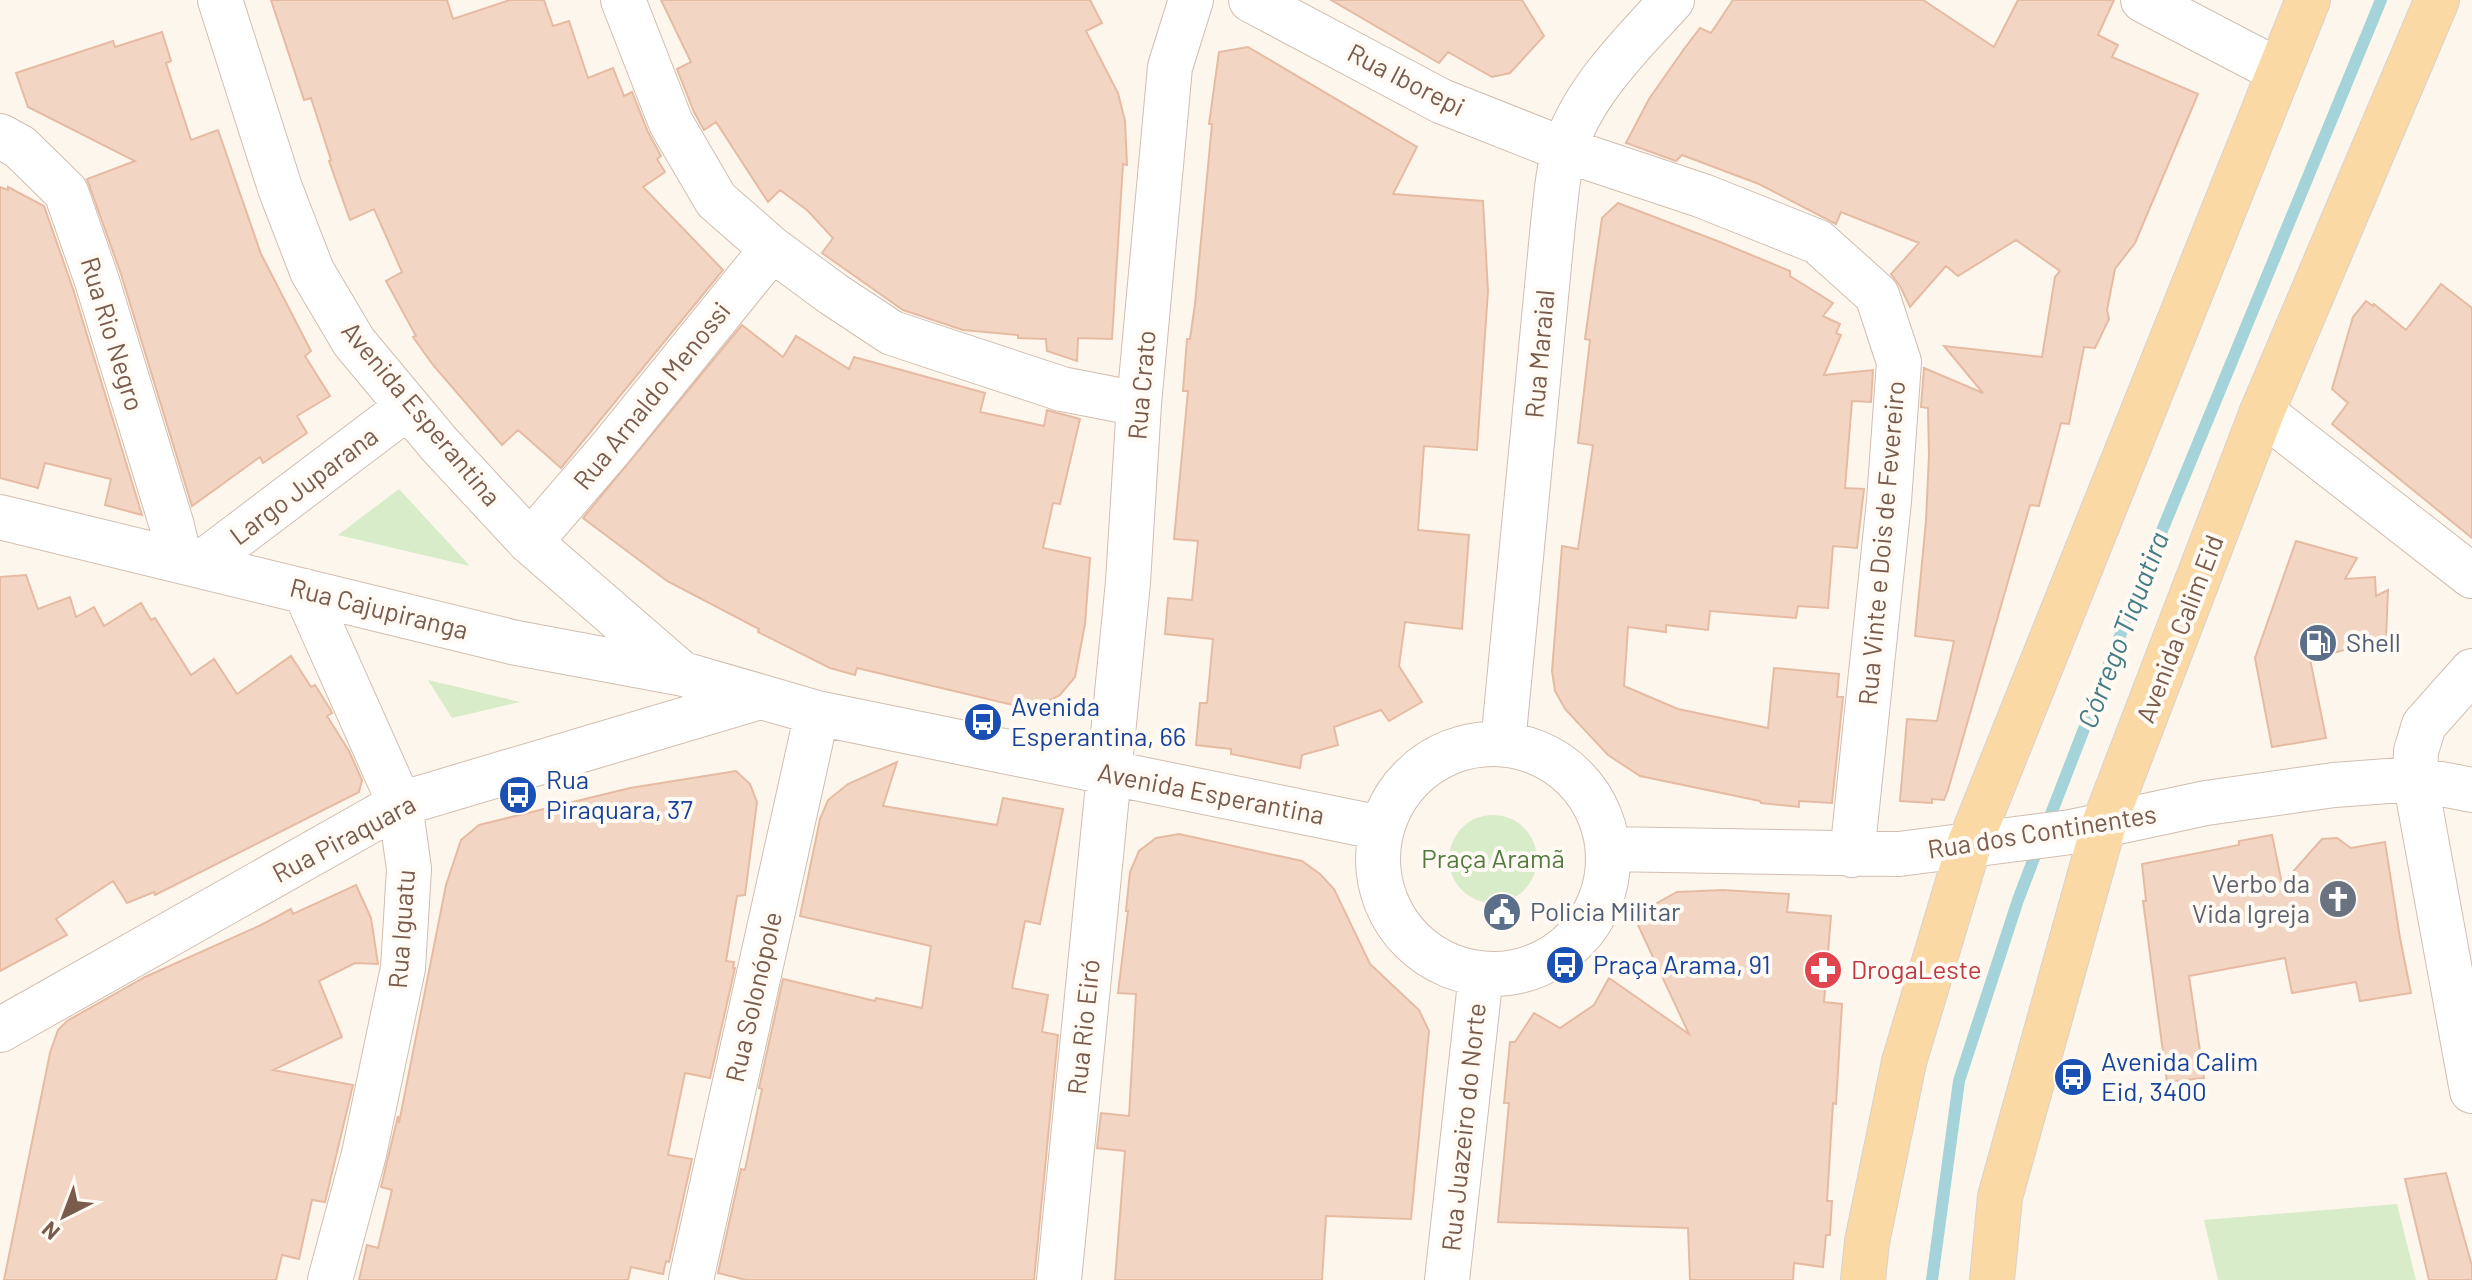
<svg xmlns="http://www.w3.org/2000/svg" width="2472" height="1280" viewBox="0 0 2472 1280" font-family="Barlow,sans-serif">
  <rect width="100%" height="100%" fill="#fdf6ec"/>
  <path fill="#d8ecc9" d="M399,489L470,566L338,535Z
    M428,680L520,702L452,718Z
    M1449 859a44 44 0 1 1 88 0a44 44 0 1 1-88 0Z
    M2397,1204L2416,1280H2218L2204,1220Z"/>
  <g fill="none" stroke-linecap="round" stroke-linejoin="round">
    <path stroke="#a5d3da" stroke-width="12" d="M2046,827L2142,579L2381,0
      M1932,1280L1959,1081L2018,900L2039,845"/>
  </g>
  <path fill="#f3d5c3" stroke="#e6bba3" stroke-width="2" d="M271,0H447L453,19L510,0H544L553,26L569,21L588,78L613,68L624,96L632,92L648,132L661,156L657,159L665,172L643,187L723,270L561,468L518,430L502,445L433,365L413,337L416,336L386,281L402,272L374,209L350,220L329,161L331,160L311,98L304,100Z
    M661,0H1090L1102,23L1086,31L1118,93L1125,121L1127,165L1123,164L1112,339L1078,338L1077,361L1047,351L1046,339L1018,338V335L963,330L903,310L822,253L833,238L807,210L780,190L768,202L716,122L704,130L694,112L677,69L691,62Z
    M1331,0H1522L1544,36L1510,73L1492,77L1448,52L1439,63Z
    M1733,0H1923L1994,47L2018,0H2114L2098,35L2118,45L2112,57L2198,94L2135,243L2115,269L2107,310L2109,319L2095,348L2084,347L2069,424L2061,423L2039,506L2030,505L1948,790L1944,800L1932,799V803L1900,801L1907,719L1937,721L1954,641L1915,636L1926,521L1929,455L1928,408L1921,407L1924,368L1983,393L1944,346L2042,357L2055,277L2060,271L2016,240L1958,276L1946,266L1910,307L1900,286L1891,274L1919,243L1841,212L1836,224L1759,184L1682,155L1676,161L1626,143L1649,99L1684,49L1700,28L1711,33Z
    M162,32L171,61L166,63L191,140L218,130L261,254L311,351L305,356L330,396L297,416L307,433L263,463L260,457L192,506L121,274L87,179L135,161L28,107L16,73L113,41L115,47Z
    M1248,47L1417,147L1393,194L1483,201L1488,291L1477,450L1424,446L1418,530L1469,535L1462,629L1405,622L1399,666L1422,702L1389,721L1381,710L1334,727L1338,745L1302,755L1300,768L1231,754V749L1196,745L1200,703H1207L1213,639L1165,634L1168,598L1192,600L1198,541L1174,539L1188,391H1183L1187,339H1190L1195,304L1212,124H1209L1219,52Z
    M0,187L8,190V187L44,206L73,289L142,515L105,505L111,479L45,463L38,488L0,478Z
    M1618,203L1720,242L1790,271V276L1833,303L1823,316L1840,324L1836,333L1841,335L1824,375L1873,370L1871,402L1852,401L1845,488L1864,489L1857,548L1833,546L1828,608L1798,606L1796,618L1710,611L1708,630L1666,625V632L1628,627L1624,686L1678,709L1768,728L1774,668L1839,674L1837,697H1843L1832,803L1799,801V807L1761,803L1760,801L1640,776L1608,755L1565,709L1555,691L1552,671L1562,546L1578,549L1593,445L1578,443L1590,340L1585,339L1592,288L1602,218Z
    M2441,284L2472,308V538L2332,424L2348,403L2332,389L2353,317L2366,301L2373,306L2374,304L2406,330Z
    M742,325L783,357L796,336L849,369L854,357L985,393L980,412L1044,426L1047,410L1080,419L1060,504L1053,503L1043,548L1090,558L1085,624L1075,677L1060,695L1040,706L1013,705L857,668L855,675L830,668L758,632L759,629L667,581L583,518Z
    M2296,541L2357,558L2345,579L2375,577L2376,596L2388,590L2386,639L2310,659L2326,738L2272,747L2255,658Z
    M26,575L38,609L70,597L76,617L94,607L104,626L141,603L151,620L155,618L191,675L214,659L237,694L291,656L311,687L315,685L330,709L332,713L327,716L349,751L362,780L359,792L155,895L154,892L127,903L113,881L56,919L67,935L0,971V577Z
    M897,762L883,806L997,825L1003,798L1063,809L1040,924L1025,921L1012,988L1048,995L1042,1032L1058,1035L1034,1280H746L718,1273L741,1169L745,1170L762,1089L759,1088L783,979L875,1001L876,998L922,1008L931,946L800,916L820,819L828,800L848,784Z
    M736,771L750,784L757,802L745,895L737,896L726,961L734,962L733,968H735L710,1078L685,1073L668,1155L692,1159L669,1262L666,1261L663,1274L631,1267L628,1280H359L367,1245L378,1248L392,1190L381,1187L398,1116L399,1123L446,885L461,840L479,825L630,788Z
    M1179,834L1302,861L1320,874L1334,889L1370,964L1419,1010L1429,1031L1411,1219L1326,1216L1322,1280H1115L1125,1151L1097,1148L1101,1113L1129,1116L1136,994L1118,993L1128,911H1126L1130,872L1139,851L1156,838Z
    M2272,835L2282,884L2322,839L2337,838L2351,848L2385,842L2400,938L2411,993L2360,1001L2356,982L2292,993L2285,958L2189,976L2204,1078L2167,1082L2143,901H2146L2142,864L2239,845V841Z
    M356,885L371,918L378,964L355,963L319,981L342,1037L273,1070L353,1085L325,1202L312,1200L299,1259L282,1255L276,1280H4L50,1053L58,1030L67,1021L145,977L261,925L291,909L293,914Z
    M1723,890L1789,894L1787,912L1831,916L1824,1002L1842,1004L1836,1104L1833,1103L1827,1201H1832L1830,1235H1826L1823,1267L1794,1263L1793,1280H1690L1688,1228L1498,1222L1509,1103H1504L1510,1042H1515L1534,1013L1560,1028L1594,1005L1609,978L1689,1034L1638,925L1650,907L1677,892Z
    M2446,1173L2472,1266V1280H2429L2405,1179Z"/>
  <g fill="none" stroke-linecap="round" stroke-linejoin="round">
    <g stroke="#d1beb0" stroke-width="46">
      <path id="minor" d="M220,0L280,188L312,271L354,342L439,444L530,542L681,673
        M623,0L671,123L716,200L772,249L833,294L892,333L1062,389L1139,404
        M1251,0L1441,101L1565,150L1703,196L1818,242L1877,295L1899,362L1889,501L1852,855
        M2143,0L2279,71
        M0,136L20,147L66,192L97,281L172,526L180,560
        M2262,412L2472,576
        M0,517L512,642L683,674L817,713L1381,828
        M530,542L611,448L772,249
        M199,565L408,407
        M305,591L400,804L409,869L403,968L364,1154L330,1280
        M2472,671L2424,725L2416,751L2415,779L2472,1091
        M1503,744L1553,224C1556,200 1557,174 1564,151C1582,92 1632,44 1672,0
        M1378 859a115 115 0 1 1 230 0a115 115 0 1 1-230 0Z
        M1608,849L1899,854L2071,832L2206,803L2334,785L2415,779L2472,790
        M0,1030L400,804L760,697
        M691,1280L817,713
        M1059,1280L1128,582L1139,404L1170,67L1191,0
        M1447,1280L1481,974"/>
    </g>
    <g stroke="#dad1cd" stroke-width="46">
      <path id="major" d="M1863,1280L1867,1242L1904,1062L1969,845L2308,0
        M1992,1280L2000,1197L2104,824L2262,412L2437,0"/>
    </g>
    <use href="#minor" stroke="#fff" stroke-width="44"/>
    <use href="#major" stroke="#fbd9a5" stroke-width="44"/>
  </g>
  <defs>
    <g id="fuel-disc" transform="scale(2)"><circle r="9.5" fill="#5c6f8a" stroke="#fffaf3"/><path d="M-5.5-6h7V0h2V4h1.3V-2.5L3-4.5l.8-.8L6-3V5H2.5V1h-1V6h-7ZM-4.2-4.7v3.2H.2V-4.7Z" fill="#fff"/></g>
    <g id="bus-disc" transform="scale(2)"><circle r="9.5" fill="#1a4fb4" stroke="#fffaf3"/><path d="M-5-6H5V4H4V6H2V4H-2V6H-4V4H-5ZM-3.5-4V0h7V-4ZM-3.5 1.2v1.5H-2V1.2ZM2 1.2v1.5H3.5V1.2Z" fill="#fff"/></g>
    <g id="church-disc" transform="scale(2)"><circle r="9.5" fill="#6b7280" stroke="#fffaf3"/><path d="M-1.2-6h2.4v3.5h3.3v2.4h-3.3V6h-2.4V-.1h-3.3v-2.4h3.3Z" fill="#fff"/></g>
    <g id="civic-disc" transform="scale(2)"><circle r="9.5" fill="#5c6f8a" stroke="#fffaf3"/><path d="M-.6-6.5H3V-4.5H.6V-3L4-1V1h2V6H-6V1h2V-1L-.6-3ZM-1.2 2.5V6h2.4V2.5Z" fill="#fff"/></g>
    <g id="pharmacy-disc" transform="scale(2)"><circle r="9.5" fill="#e0444e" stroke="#fffaf3"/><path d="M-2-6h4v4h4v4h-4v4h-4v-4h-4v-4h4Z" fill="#fff"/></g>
  </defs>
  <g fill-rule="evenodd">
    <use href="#fuel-disc" x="2318" y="643"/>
    <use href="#bus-disc" x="983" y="722"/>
    <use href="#bus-disc" x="518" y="795"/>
    <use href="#church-disc" x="2338" y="899"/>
    <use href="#civic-disc" x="1502" y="912"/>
    <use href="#bus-disc" x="1565" y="965"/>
    <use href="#pharmacy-disc" x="1823" y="970"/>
    <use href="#bus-disc" x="2073" y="1077"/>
  </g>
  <g text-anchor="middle" stroke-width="8" stroke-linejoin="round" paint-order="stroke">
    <g font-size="26" fill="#7a5c4d" stroke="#fffaf3">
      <text transform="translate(1406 80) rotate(27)" y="9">Rua Iborepi</text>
      <text transform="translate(112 334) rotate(73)" y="9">Rua Rio Negro</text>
      <text transform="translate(1540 354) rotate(-85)" y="9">Rua Maraial</text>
      <text transform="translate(1142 385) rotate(-85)" y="9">Rua Crato</text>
      <text transform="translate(652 396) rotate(-51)" y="9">Rua Arnaldo Menossi</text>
      <text transform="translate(421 414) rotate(50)" y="9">Avenida Esperantina</text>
      <text transform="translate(304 486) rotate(-37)" y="9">Largo Juparana</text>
      <text transform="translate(1882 543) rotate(-85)" y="9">Rua Vinte e Dois de Fevereiro</text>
      <text transform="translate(379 609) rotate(14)" y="9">Rua Cajupiranga</text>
      <text transform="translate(2180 629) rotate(-69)" y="9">Avenida Calim Eid</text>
      <text transform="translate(1211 794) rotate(11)" y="9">Avenida Esperantina</text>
      <text transform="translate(2042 832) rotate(-9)" y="9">Rua dos Continentes</text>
      <text transform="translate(344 839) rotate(-28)" y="9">Rua Piraquara</text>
      <text transform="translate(402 929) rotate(-86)" y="9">Rua Iguatu</text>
      <text transform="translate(754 997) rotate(-77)" y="9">Rua Solonópole</text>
      <text transform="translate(1084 1027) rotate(-84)" y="9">Rua Rio Eiró</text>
      <text transform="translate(1464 1127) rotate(-84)" y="9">Rua Juazeiro do Norte</text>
    </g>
    <g font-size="26" fill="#4e5e75" stroke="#fffaf3" text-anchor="start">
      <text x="2346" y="652">Shell</text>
      <text x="1530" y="921">Policia Militar</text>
    </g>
    <g font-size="26" fill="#164399" stroke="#fffaf3" text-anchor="start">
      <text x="1011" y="716">Avenida<tspan x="1011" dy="30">Esperantina, 66</tspan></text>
      <text x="546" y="789">Rua<tspan x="546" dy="30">Piraquara, 37</tspan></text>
      <text x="1593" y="974">Praça Arama, 91</text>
      <text x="2101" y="1071">Avenida Calim<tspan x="2101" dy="30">Eid, 3400</tspan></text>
    </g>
    <g font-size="26" fill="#537a41" stroke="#fffaf3">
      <text x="1493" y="868">Praça Aramã</text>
    </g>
    <g font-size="26" fill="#5b616d" stroke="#fffaf3" text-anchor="end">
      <text x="2310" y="893">Verbo da<tspan x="2310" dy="30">Vida Igreja</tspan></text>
    </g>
    <g font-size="26" fill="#be3a42" stroke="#fffaf3" text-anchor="start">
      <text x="1851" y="979">DrogaLeste</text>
    </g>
    <g font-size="28" font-style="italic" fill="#437c86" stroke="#fffaf3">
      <text transform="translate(2123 630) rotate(-69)" y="10">Córrego Tiquatira</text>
    </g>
  </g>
  <g transform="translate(64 1216) rotate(222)" stroke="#fffaf3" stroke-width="6" paint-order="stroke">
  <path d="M0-6L14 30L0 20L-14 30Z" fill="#7a5c4d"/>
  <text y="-12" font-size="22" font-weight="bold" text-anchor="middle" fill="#7a5c4d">N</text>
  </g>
</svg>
